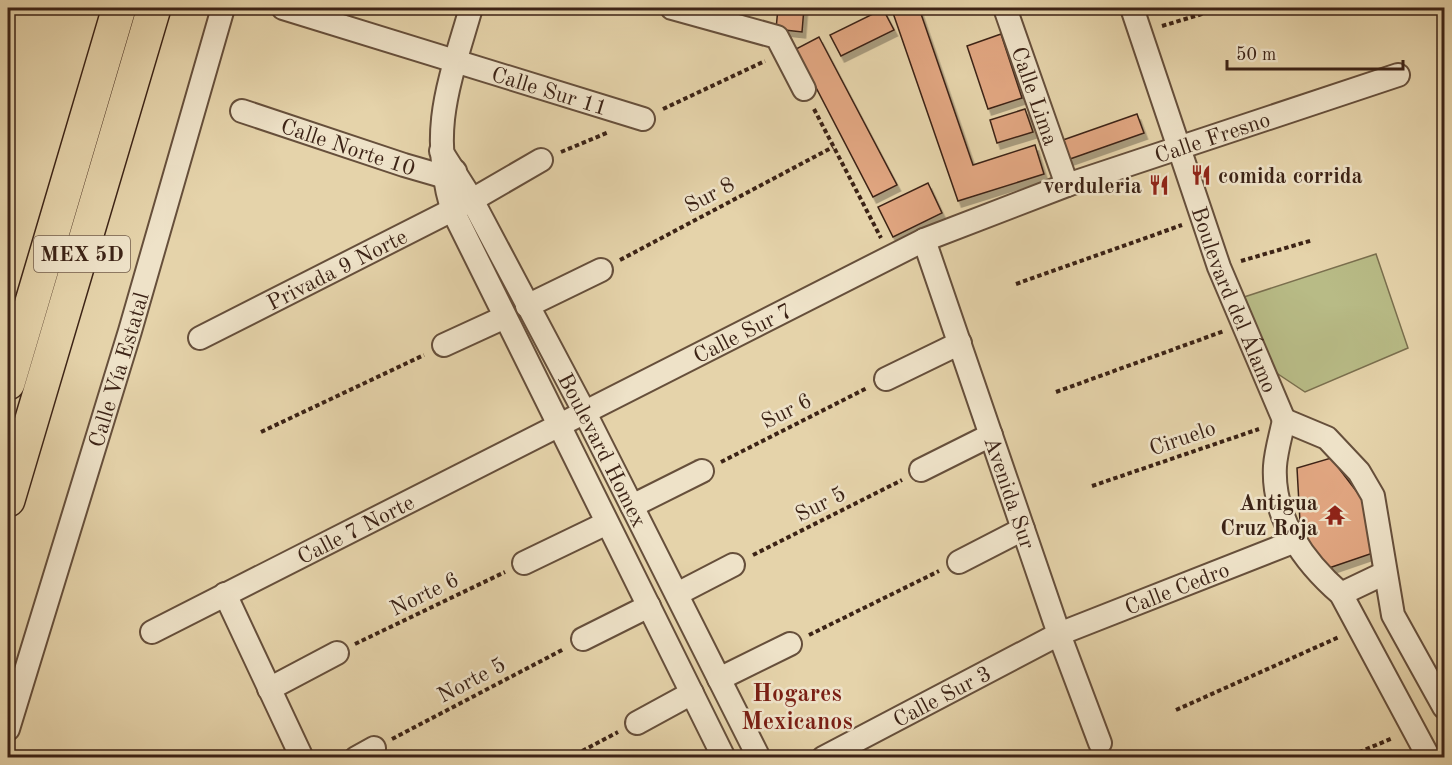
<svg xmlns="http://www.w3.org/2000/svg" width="1452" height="765" viewBox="0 0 1452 765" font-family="'Old Standard TT',serif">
  <defs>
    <filter id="shadow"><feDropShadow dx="3.5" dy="6" stdDeviation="0" flood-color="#0004"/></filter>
  </defs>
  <rect width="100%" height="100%" fill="#e5d3aa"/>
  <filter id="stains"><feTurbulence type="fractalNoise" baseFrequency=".00333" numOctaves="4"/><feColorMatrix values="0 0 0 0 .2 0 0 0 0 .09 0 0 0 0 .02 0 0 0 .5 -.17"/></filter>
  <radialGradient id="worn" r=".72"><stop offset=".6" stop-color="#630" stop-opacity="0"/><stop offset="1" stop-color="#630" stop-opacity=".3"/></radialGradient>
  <path fill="#b8bb86" stroke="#7a6f4e" stroke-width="1.5" d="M1376,254L1408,348L1305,392L1278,374L1261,357L1241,298Z"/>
  <path fill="#e1a681" stroke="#3c2316" stroke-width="1.5" filter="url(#shadow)" d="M778,8H804L802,32L776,29Z
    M901,8H919L973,165L1035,145L1044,174L958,201L892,10Z
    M883,9L894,30L841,56L830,35Z
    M1001,34L1022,98L988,109L967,46Z
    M819,37L897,185L873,197L796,49Z
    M1025,109L1033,132L997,143L990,120Z
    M1137,114L1144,133L1070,159L1063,140Z
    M928,183L942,213L893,237L878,207Z
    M1331,458L1370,509L1373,553L1323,570L1300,522L1297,468Z"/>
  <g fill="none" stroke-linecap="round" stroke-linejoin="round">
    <g stroke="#664f3b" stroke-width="26">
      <g id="minor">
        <path id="s1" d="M283,8L643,119"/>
        <path d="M471,8C449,84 429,129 452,209L724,758"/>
        <path d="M672,8L777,37L804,89"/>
        <path id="s2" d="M1005,8L1067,185"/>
        <path id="s3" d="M1132,8L1219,267L1284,420"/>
        <path id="s4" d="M242,111L404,165L442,176L455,171"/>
        <path id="s5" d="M441,151L472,200L585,413L759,758"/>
        <path id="s6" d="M924,240L1059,634L1100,743"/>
        <path d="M527,306L601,270"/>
        <path id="s7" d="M200,338L472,200L541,160"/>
        <path d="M444,345L505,317"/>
        <path d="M886,379L960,343"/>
        <path d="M1284,420C1281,435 1276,451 1275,466C1272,518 1304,562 1341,594L1429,758"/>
        <path d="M1284,420L1327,438L1359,472L1373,496L1393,615L1444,707"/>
        <path d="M921,470L991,435"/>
        <path d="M632,506L702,471"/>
        <path d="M959,562L1023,529"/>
        <path d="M524,563L607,523"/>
        <path d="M225,594L302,758"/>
        <path d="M677,594L733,565"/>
        <path d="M1341,594L1385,573"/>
        <path id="s8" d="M152,632L924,240L1067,185L1398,75"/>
        <path d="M583,639L649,606"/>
        <path d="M719,679L790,644"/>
        <path d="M269,689L337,653"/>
        <path d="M637,723L692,693"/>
        <path id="s9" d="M8,729L130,331L223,8"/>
        <path d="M356,758L374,748"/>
        <path id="s10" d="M823,758L1059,634L1293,542"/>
      </g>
    </g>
    <g stroke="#3c2316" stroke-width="36">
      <path id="motorway" d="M8,383L119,8
        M8,500L154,8"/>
    </g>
    <path stroke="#3c2316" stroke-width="4" stroke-dasharray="4.5 3" stroke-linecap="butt" d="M1162,26L1222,8
      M663,109L765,61
      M814,109L881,238
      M561,152L609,132
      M620,260L833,147
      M1241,261L1313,240
      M1016,284L1182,225
      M1056,392L1224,331
      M261,432L424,355
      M721,462L867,388
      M1092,486L1259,429
      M753,555L902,480
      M809,635L939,571
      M355,644L505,572
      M1176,710L1339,637
      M392,739L564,649
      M569,758L618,732
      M1072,758L1081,753
      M1345,758L1393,738"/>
    <use href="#minor" stroke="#eee2c8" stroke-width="22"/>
    <use href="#motorway" stroke="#e5d3aa" stroke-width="33"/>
  </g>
  <defs>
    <g id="restaurant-bare" transform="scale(1.62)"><path d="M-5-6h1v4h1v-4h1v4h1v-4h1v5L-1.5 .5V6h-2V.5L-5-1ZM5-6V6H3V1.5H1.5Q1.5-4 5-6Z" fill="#8f2418" stroke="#eee2c8" stroke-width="2.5" paint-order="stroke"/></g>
    <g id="temple-bare" transform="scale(1.62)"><path d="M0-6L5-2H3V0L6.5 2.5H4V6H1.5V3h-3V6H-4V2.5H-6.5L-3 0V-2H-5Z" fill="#8f2418" stroke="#eee2c8" stroke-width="2.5" paint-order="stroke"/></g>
  </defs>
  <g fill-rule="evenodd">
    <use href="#restaurant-bare" x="1201" y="175"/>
    <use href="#restaurant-bare" x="1159" y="185"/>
    <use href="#temple-bare" x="1335" y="515"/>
  </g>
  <g text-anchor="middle" stroke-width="5" stroke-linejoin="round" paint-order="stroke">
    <rect fill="#eee2c8" stroke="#715c4b" stroke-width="1.5" x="34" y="236" width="96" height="36" rx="4.5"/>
    <g font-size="21" font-weight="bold" fill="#3c2316">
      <text x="82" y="261">MEX 5D</text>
    </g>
    <g font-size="22" fill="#3c2316" stroke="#eee2c8">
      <text dy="8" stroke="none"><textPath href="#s1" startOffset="279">Calle Sur 11</textPath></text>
      <text dy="8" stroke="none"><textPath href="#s2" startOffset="93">Calle Lima</textPath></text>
      <text dy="8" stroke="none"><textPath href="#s8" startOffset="1172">Calle Fresno</textPath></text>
      <text dy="8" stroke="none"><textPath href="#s4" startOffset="112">Calle Norte 10</textPath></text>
      <text transform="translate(709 194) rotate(-28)" y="8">Sur 8</text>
      <text dy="8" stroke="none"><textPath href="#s7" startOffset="153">Privada 9 Norte</textPath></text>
      <text dy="8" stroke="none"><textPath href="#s3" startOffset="309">Boulevard del Álamo</textPath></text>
      <text dy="8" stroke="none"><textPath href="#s8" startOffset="662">Calle Sur 7</textPath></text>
      <text dy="8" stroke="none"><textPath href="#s9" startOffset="376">Calle Vía Estatal</textPath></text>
      <text transform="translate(786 410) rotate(-27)" y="8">Sur 6</text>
      <text transform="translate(1182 437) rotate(-19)" y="8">Ciruelo</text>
      <text dy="8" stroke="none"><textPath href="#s5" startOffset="340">Boulevard Homex</textPath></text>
      <text dy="8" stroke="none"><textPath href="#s6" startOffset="267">Avenida Sur</textPath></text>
      <text transform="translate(820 503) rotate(-27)" y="8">Sur 5</text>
      <text dy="8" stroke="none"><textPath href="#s8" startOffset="228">Calle 7 Norte</textPath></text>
      <text dy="8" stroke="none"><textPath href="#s10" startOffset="393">Calle Cedro</textPath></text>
      <text transform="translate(424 593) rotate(-26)" y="8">Norte 6</text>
      <text transform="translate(471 679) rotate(-28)" y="8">Norte 5</text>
      <text dy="8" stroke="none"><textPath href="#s10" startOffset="134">Calle Sur 3</textPath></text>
    </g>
    <g font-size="22" font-weight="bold" fill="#3c2316" stroke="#eee2c8" text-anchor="end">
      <text x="1218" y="183" text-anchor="start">comida corrida</text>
      <text x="1142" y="193">verduleria</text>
      <text x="1318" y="510">Antigua<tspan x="1318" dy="25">Cruz Roja</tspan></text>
    </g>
    <g font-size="24" font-weight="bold" fill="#7a1f14" stroke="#eee2c8">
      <text x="797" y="701">Hogares<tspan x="797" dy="28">Mexicanos</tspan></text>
    </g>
  </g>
  <rect width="1452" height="765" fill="none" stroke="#e5d3aa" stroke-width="30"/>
  <rect x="9" y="9" width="1434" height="747" fill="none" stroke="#3c2316" stroke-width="3"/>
  <rect x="15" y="15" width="1422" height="735" fill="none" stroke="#3c2316" stroke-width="1.5"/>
  <path d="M1227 60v9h176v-9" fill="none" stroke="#3c2316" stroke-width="3"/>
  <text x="1236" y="60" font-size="18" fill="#3c2316" stroke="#eee2c8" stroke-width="4.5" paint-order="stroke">50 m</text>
  <rect width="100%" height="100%" filter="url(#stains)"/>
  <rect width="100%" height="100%" fill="url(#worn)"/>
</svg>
